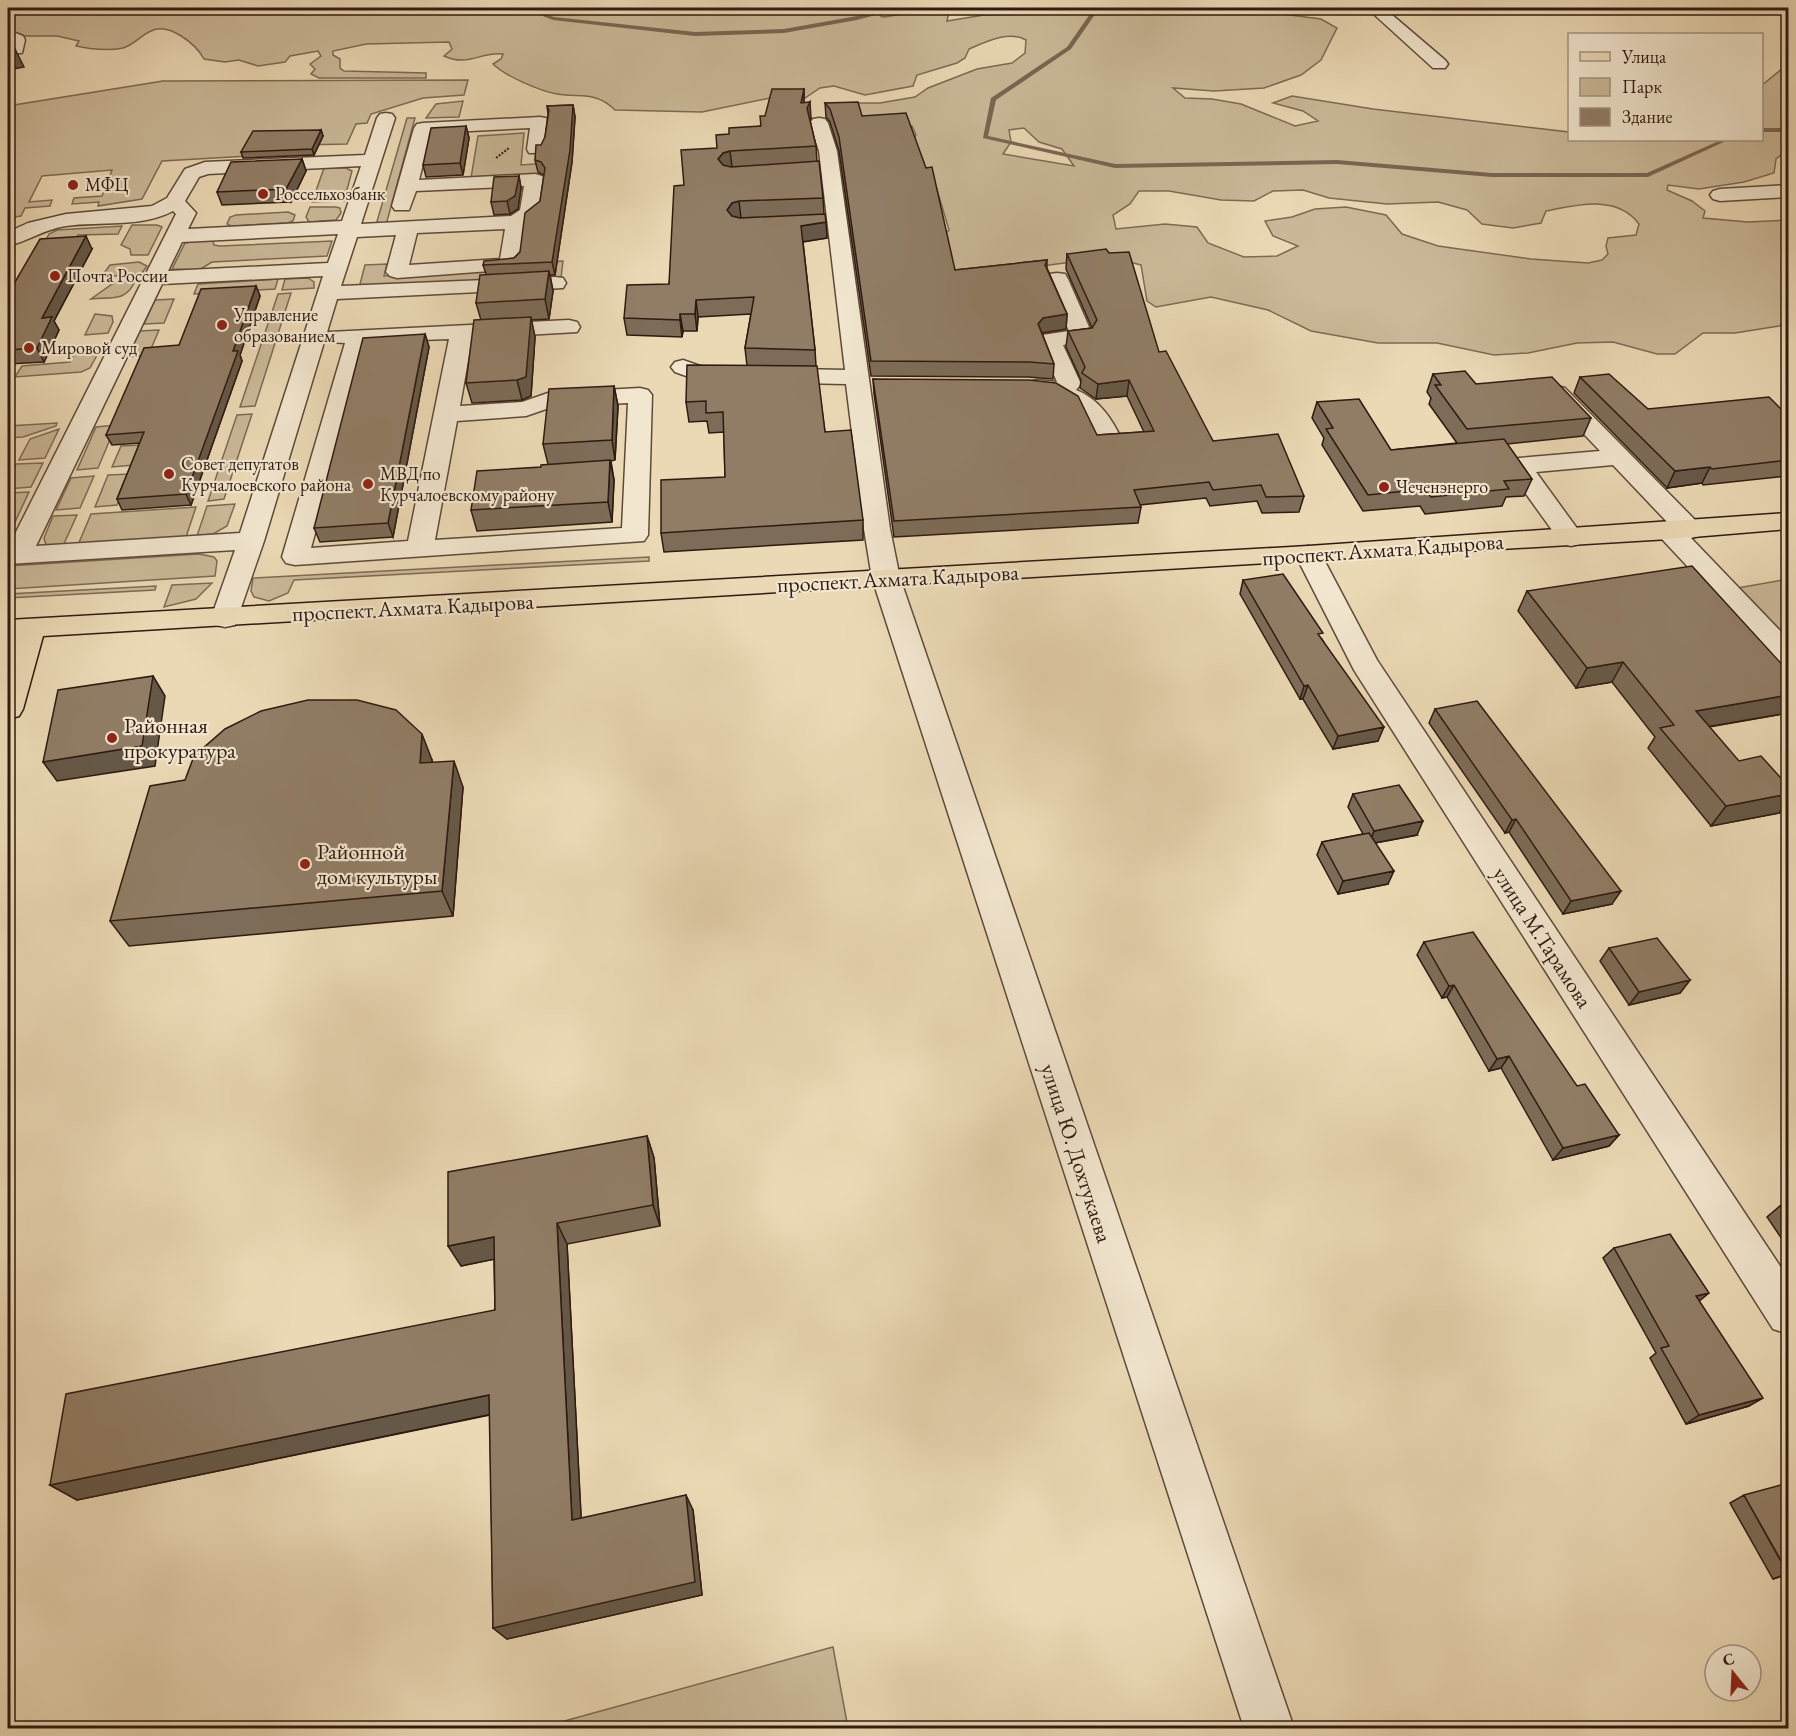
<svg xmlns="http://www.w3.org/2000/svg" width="1796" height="1736" viewBox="0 0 1796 1736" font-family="'EB Garamond',serif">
  <rect width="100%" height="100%" fill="#ebd9b5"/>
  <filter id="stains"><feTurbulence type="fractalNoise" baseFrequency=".00333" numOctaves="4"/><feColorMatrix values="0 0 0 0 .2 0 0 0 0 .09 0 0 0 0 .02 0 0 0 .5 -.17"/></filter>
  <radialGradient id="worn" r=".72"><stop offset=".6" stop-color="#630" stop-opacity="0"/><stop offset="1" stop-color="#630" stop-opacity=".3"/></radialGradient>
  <path fill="#cbb999" stroke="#7d6a55" stroke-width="1.5" fill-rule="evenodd" d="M8,8H872L882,17C904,15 924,8 946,8L949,12L947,21L984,15L1023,14L1024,9L1018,8H1235L1321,19L1337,28L1321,60L1301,75L1264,88L1214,91L1173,88L1185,98L1212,99L1241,104L1295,126L1318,121L1303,111L1273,103L1292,96L1373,109L1569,132L1570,140H1762V85L1788,64V149L1776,159L1774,173L1744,182L1699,189L1668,185L1667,190L1692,201L1705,211L1703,218L1748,222L1788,220V322L1779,326L1735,333H1703L1675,354H1657L1613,342L1577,343L1528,353L1494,355L1437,343H1378L1311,331L1268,310L1211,297L1156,307L1147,301L1141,265C1097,250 1002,274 955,284L937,241L949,230L936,186L915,177L908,149L916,135L912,126L842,130L863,116L840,114L839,103H880L915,97L928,88L977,69L1012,63L1025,53L1026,40C1009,30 986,42 969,49L965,58L957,63L917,75L913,86L865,95L834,86L820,88L805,98L794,100L770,98L702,112L615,110C596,91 581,98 557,94C540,91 505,76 493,64L501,59L503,54C480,52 467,67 444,56L452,49L449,42L366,44L333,51V55L340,59V68L344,71L426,73V78H319L311,74L315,69L310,64L321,56L318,51L290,56L285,62L258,66L239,60L225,62L204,59C196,44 169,22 151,31C141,35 134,45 123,48C108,51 90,49 76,46L79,41L57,36H24L8,31ZM1024,128L1039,142L1062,149L1074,166L1003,154L1011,142L1009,130ZM1303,190L1329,198L1387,204L1438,202L1467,210L1482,224L1513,228L1541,223L1546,211C1577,205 1617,194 1639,224L1636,235L1608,238L1606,246L1608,254L1602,260L1588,263L1531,259L1438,246L1402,234L1386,215L1346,207L1315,209L1292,217L1265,221L1273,236L1298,246L1277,256L1244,257L1208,243L1197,227L1165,224L1116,229L1113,215L1130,204L1139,191H1169L1221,200L1254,201L1273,191Z
    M468,80L464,95L423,98L371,114L367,123L356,124L347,144L254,146L249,156L162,161L142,199L98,206L99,202L72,204L74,198L102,196L112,170L42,176L29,202L52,200L50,206L25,208L21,216L8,218V106L163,81Z
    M463,101L459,117L426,118L436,104Z
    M407,118H415L386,225H376Z
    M524,133L521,165L548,163L547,173L471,178L478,136Z
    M324,168H346L352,171L344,201L312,202Z
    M310,207H336L340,208L341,213L336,220L309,222L306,217Z
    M288,212L295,215L293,221L287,223L231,226L227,224L230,217L236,215Z
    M132,225H157L162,227L148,255H131L130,249L121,245Z
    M122,226L118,234L78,235L71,247L41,249L49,234L57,230Z
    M210,239L213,241L214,245L220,246L332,241L327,256L212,262L199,270L172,269L185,243Z
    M563,261L561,278L359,288L365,265L387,264L384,276L533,268L534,262Z
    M139,262L147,266L142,273L114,276L104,273L110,265Z
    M308,278L314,282V288L282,290L285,279Z
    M278,279L275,289L194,294L198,284Z
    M135,281C126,302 112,297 91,299L115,282Z
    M291,293L255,406L240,407L278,294Z
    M174,299L164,323L144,324L155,300Z
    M95,314L112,316L113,322L108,333L85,335Z
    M159,330L148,356L128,357L139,331Z
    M100,350L90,368L81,372L15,377L22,366L70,362L75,352Z
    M252,414L224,499L208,501L237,415Z
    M57,423L56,426L23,437L8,438V426Z
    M116,425L98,468L77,470L96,427Z
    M59,429L45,458L19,460L30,439Z
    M142,445L134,465L112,467L121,446Z
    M43,463L31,487L8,489V482L16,464Z
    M130,474L117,505L95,507L108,475Z
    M94,476L80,508L56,510L71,478Z
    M29,492L9,535L8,536V493Z
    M235,504L227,526L213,534L197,536L207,506Z
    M196,507L186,537L78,545L91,514Z
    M77,515L63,546L46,545L44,538L53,516Z
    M199,554L214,557L217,561L215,576L8,589V566Z
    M649,557V561L294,580L288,593L269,601L254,597L251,591L253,578Z
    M1788,579V646L1732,589Z
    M212,583L196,599L164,607L172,585Z
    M156,586L155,590L8,598V594Z
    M833,1647L848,1728H539Z"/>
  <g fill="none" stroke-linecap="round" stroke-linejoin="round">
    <path fill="#796652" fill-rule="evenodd" d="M522,8H528L554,17L695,32L784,29L857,16L895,8H902L857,20L784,33L695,36L553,20Z
      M1063,8H1072L1096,13L1071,49L996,100L988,136L1115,164L1337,160L1492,173H1647L1721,140H1728L1648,177H1492L1337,164L1115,168L983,138L991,98L1067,47L1090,14Z
      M1762,128H1788V132H1762Z"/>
    <g stroke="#5e4a3a" stroke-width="3">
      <path id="minor" d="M1367,8H1384L1445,60L1448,64L1445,68H1433Z
        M8,30L23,36L25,40L22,53H10L8,49Z
        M386,113L392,114L395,118L361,224L511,216L520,210L524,186L416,191L409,210H395L392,206L414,128L417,124L423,123L540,117L546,118L549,122L545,149L543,153H529L527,149L530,128L431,133L419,180L535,174L542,176L545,180L540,213L526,225L521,265L517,269L397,278L390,276L386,272L396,235L357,237L341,286L555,277L563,278L566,283L563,288L337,299L264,541L235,625L225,627L215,625L211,618L235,550L8,564V548L176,214L173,211C141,228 101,221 66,226C45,229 28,241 8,246V232L28,223L66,214L152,206L167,198L185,169L205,162L365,155L377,118L380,114ZM361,166L342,221L188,229L196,213L185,201L199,177L208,174ZM505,229L500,259L409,265L417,233ZM338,234L328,263L168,271L182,242ZM323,276L240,533L36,546L162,284Z
        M819,118L825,119L828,123L837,151L890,529L900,578L1294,1728H1244L872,578L864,529L846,384L700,381L675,372L671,367L675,362L683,360L703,367L845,370L819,151L810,123L813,119Z
        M1788,185V197L1720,201L1713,199L1710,195L1713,191L1720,189Z
        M1057,273L1065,274L1068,279L1093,336L1090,341L1063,345L1081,384L1076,390C1099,399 1112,419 1122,440L1119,445L1110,447L1101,445C1096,437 1093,428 1087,420C1072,401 1051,398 1029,392L1025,387L1029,382L1037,380L1057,382L1039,340L1042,335L1069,331L1046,279L1049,274Z
        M569,320L577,322L580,327L577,332L472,338L460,406L522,402L548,393L640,388L648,390L652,395L648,535L644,541L295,565L286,563L282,557L345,343L329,342L326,337L329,332ZM449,339L408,541L311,548L367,342ZM628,403L622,528L435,540L457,421L526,416L552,407Z
        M1557,386L1565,388L1699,524L1703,530L1699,536L1691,538L1788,639V666L1778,663L1660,537L1656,531L1660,525L1668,523L1613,465L1536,472L1584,538L1580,544L1571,546L1562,544L1506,466L1510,461L1519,458L1600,451L1545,393L1549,388Z
        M1308,546L1317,548L1321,554L1377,660L1788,1278V1334L1773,1329L1354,670L1295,554L1299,548Z"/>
    </g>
    <g stroke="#2f1a11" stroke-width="3">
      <path id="major" d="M1788,513V529L1669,539L43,636L23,709L19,716L8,719V661L14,638H8V620L1308,546Z"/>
    </g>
    <path stroke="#2f1a11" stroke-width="2" stroke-dasharray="2 1.5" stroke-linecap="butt" d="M496,158L509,148"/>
    <use href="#minor" fill="#f2e6cf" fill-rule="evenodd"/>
    <use href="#major" fill="#ebd9b5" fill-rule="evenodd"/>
  </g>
  <path fill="#7d6c58" stroke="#2f1a11" stroke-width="1.5" d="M804,89V102L811,118L810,120L816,146L817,161L823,198L824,214L827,238L803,242L815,350L816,366L825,432L863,520V540L664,552L661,533L725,477L724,432L709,433L707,421L689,422L686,402L747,366L745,348L751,314L698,317L697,331H683L682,337L627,335L624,318L669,284L684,185L717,148L729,134L760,126L765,116Z
    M825,103L862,116L955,270L1047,260V268L1067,314L1066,329L1042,333L1054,364L1053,379L1028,377L871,376L839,151L830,122L826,117Z
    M573,105L575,117L572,162L555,275H550L553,291L549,319L531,320L535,337L531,396L522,400L472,403L466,383L481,320L476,303L486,274L483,265L514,258L520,252L540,201L544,175L538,172L535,160L545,137L548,114L547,106Z
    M466,126L469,138L463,175L426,177L423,165Z
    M321,130L323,136L314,155L243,158L241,152Z
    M302,159L306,171L291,202L222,205L217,192Z
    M519,176L521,188L518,209L510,214L494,215L491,202Z
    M92,249L54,321L59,330L44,362L8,364V294Z
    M1067,254L1159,352L1213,441L1304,496L1299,512L1262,513L1257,501L1210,506L1206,498L1140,505L1141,507L1138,523L894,537L874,394L873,379L1097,435L1144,432L1127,396L1096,399L1080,388L1081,380L1066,347L1068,331L1092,328L1066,269Z
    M256,286L260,296L240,355L242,361L191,505L122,510L117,499L140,443L112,445L106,435L179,345Z
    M425,334L429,347L393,537L320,542L314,528Z
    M1433,374L1476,384L1591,418L1583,436L1507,444L1532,479L1524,496L1506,497L1502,506L1425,514L1420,506L1363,511L1322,445L1324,438L1312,418L1317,402L1391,450L1457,443L1429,404L1431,398L1427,392Z
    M1580,377L1648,409L1788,416V476L1703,485L1702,483L1667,488L1574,393Z
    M614,386L618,406L615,460L611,461L614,480L612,522L477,531L471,510L541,467L548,464L543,444Z
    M1243,580L1322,639L1378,741L1333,749L1303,699H1300L1240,594Z
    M1527,591L1788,671V713L1709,727L1779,813L1711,826L1648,748L1655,737L1612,682L1576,688L1518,611Z
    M1435,709L1612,904L1563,914L1509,832L1505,833L1429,723Z
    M432,760V762L463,787L453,916L129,946L110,921Z
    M1353,794L1417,835L1375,843L1388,884L1338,894L1317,855L1322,842L1363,834L1348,807Z
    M1424,942L1577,1086L1619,1135L1609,1146L1553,1160L1501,1068L1489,1071L1447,997L1442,998L1417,955Z
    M1609,948L1690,980L1680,993L1629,1005L1600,961Z
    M647,1136L654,1158L660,1226L567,1244L581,1518L693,1510L702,1595L507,1639L493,1628L490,1415L77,1500L50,1485L495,1310L494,1259L461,1266Z
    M1788,1204V1248L1767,1217L1780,1206Z
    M1614,1248L1699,1301L1749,1406L1686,1424L1650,1358L1656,1353L1603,1258Z
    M1744,1495L1788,1574L1773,1579L1730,1503Z"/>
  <path fill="#665847" stroke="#2f1a11" stroke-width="1.5" d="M15,49L24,67L8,70V50Z
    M804,89V105L801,103Z
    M810,102L811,118L808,124L807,108Z
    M573,105L575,117L572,162L555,275L552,262Z
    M466,126L469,138L463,175L460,163Z
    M321,130L323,136L314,155L312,149Z
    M730,151L732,167L724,169L718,159L723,153Z
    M302,159L306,171L291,202L286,189Z
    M519,176L521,188L518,209L510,214L507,201Z
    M739,201L741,218L729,226L727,210L732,203Z
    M826,222L827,238L802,242L801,226Z
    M86,236L92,249L54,321L59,330L44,362L37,348L42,318Z
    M549,271L553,291L549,319L545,299Z
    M256,286L260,296L240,355L242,361L191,505L186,494L233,351Z
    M696,300L698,317L697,331L695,314Z
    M680,314L683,331L682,337L680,320Z
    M1067,314L1066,329L1042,333L1038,324L1043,318Z
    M531,317L535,337L531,396L522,400L517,380Z
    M425,334L429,347L393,537L388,523Z
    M1129,380L1127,396L1096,399L1098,384Z
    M614,386L618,406L615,460L612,440Z
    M610,460L614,480L612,522L608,502Z
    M1710,467L1702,483L1667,488L1675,471Z
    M1623,662L1612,682L1576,688L1587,668Z
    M153,676L165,696L155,766L57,781L43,762Z
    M1308,685L1303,699H1300L1304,686Z
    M1788,695V713L1683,731L1696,711Z
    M1384,727L1378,741L1333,749L1338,736Z
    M422,734L432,760L431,789L420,763Z
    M454,761L463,787L453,916L442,891Z
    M1788,794V801L1779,813L1711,826L1726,806Z
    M1516,819L1509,832L1505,833L1512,820Z
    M1423,821L1417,835L1369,844L1374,831Z
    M1394,871L1388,884L1338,894L1343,881Z
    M1621,891L1612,904L1563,914L1571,901Z
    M1690,980L1680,993L1629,1005L1639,992Z
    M1454,985L1447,997L1442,998L1449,986Z
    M1509,1056L1501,1068L1489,1071L1497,1059Z
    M1619,1135L1609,1146L1553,1160L1563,1148Z
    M647,1136L654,1158L660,1226L653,1205Z
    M557,1223L567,1244L582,1534L572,1520Z
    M494,1237L505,1257L461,1266L448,1246Z
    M1709,1293L1697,1303L1696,1296Z
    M489,1395L502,1412L77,1500L50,1485Z
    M1763,1398L1749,1406L1686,1424L1699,1415Z
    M686,1495L693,1510L702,1595L507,1639L493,1628Z
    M1788,1573V1574L1773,1579Z"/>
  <path fill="#917d66" stroke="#2f1a11" stroke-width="1.5" d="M8,41L15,49L8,50Z
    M772,89H804L801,103L810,102L807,108L816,146L730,151L723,153L718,159L723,165L731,167L819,161L823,198L739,201L732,203L727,210L732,216L740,218L825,214L826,222L801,226L815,350L745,348L754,297L696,300L695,314H680V320L624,318L627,285L669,284L674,186L684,185L681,150L717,148L716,135L729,134V128L761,126L760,116H765Z
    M858,102L862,116L906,113L926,168L932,167L955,270L1047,260L1045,265L1067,314L1043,318L1038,324L1054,364L1029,362L871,361L839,137L830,109L825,103Z
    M573,105L570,150L552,262L483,265L484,261L514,258L520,252L525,213L540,201L545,168L541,162L535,160L536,145H541L545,137L549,110L547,106Z
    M466,126L460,163L423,165L431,128Z
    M321,130L312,149L241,152L253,131Z
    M302,159L286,189L217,192L231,162Z
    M519,176L515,196L507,201L491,202L494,177Z
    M86,236L42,318L52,317L37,348L8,350V294L40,239Z
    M1106,249L1109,253L1129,252L1159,352L1166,351L1213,441L1278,434L1304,496L1266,497L1261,485L1213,490L1209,482L1134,490L1141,507L894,521L873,379L1029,380L1056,383L1078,396L1097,435L1154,431L1129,380L1098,384L1082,373L1085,367L1068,331L1092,328L1097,320L1067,254Z
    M549,271L545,299L476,303L480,275Z
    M256,286L233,351H238L186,494L117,499L144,432L106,435L144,348L179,345L201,289Z
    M531,317L526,377L517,380L466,383L474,320Z
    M425,334L388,523L314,528L363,338Z
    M687,365L817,366L825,432L851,430L863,520L661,533V480L725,477L723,412L706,413V401L686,402Z
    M1465,371L1476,384L1552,377L1591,418L1467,429L1435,385H1441L1433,374Z
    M1609,374L1648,409L1769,397L1788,416V460L1712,469L1710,467L1675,471L1580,377Z
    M614,386L612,440L543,444L549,389Z
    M1359,399L1391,450L1504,439L1532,479L1504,481L1509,489L1431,497L1425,489L1368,495L1326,429L1333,428L1317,402Z
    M610,460L608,502L471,510L477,471L541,467V465Z
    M1692,566L1788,671V695L1696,711L1739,761L1761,756L1788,786V794L1726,806L1660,728L1674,725L1623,662L1587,668L1527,591Z
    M1283,574L1323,633L1318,634L1384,727L1338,736L1308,685L1304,686L1243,580Z
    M153,676L142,746L43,762L58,690Z
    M308,700H357L396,710L422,734L420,763L454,761L442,891L110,921L150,786L185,780L194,756L225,729L261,711Z
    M1477,701L1621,891L1571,901L1516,819L1512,820L1435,709Z
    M1399,785L1423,821L1374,831L1353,794Z
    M1369,833L1394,871L1343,881L1322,842Z
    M1473,932L1577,1086L1585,1084L1619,1135L1563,1148L1509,1056L1497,1059L1454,985L1449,986L1424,942Z
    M1657,938L1690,980L1639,992L1609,948Z
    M647,1136L653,1205L557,1223L572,1520L686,1495L695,1582L493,1628L489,1395L50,1485L66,1394L495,1310L494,1237L448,1246V1172Z
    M1788,1204V1218L1780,1206Z
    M1670,1234L1709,1293L1696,1296L1763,1398L1699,1415L1661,1348L1669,1346L1614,1248Z
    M1788,1483V1573L1744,1495Z"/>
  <g fill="#8f2418" stroke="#f2e6cf" stroke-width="2">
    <circle cx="73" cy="185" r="6"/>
    <circle cx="263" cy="194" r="6"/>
    <circle cx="55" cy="276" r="6"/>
    <circle cx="222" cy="325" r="6"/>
    <circle cx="29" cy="348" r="6"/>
    <circle cx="169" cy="474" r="6"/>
    <circle cx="368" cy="484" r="6"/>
    <circle cx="1384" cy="487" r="6"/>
    <circle cx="112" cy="738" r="6"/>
    <circle cx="305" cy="864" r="6"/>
  </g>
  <g text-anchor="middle" stroke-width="4.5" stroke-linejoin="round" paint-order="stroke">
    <g font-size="18" fill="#2f1a11" stroke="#f2e6cf" text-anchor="start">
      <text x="85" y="191">МФЦ</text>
      <text x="275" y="200">Россельхозбанк</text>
      <text x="67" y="282">Почта России</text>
      <text x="234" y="321">Управление<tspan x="234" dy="21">образованием</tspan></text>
      <text x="41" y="354">Мировой суд</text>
      <text x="181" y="470">Совет депутатов<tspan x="181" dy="21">Курчалоевского района</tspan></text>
      <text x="380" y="480">МВД по<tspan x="380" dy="21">Курчалоевскому району</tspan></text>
      <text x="1396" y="493">Чеченэнерго</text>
    </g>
    <g font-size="22" fill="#2f1a11" stroke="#f2e6cf">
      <text transform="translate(1383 549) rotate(-4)" y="8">проспект Ахмата Кадырова</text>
      <text transform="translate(898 578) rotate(-3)" y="8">проспект Ахмата Кадырова</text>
      <text transform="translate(413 607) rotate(-3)" y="8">проспект Ахмата Кадырова</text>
      <text transform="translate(1543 937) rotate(57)" y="8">улица М.Тарамова</text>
      <text transform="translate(1077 1153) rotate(72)" y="8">улица Ю. Дохтукаева</text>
    </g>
    <g font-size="22" fill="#2f1a11" stroke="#f2e6cf" text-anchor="start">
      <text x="124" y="733">Районная<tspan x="124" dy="25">прокуратура</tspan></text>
      <text x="317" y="859">Районной<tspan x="317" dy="25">дом культуры</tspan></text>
    </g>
  </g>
  <rect width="1796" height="1736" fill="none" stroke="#ebd9b5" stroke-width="30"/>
  <rect x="9" y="9" width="1778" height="1718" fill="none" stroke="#2f1a11" stroke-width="3"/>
  <rect x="15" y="15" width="1766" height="1706" fill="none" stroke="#2f1a11" stroke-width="1.5"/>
  <rect x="1568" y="33" width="195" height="108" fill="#f2e6cf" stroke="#a49483" stroke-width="1.5"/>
  <rect x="1580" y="52" width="30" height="9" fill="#ebd9b5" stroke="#a49483" stroke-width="1.5"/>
  <text x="1622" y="63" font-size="18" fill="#2f1a11">Улица</text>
  <rect x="1580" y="78" width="30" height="18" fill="#cbb999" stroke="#a49483" stroke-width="1.5"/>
  <text x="1622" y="93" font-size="18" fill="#2f1a11">Парк</text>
  <rect x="1580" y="108" width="30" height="18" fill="#917d66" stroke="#a49483" stroke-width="1.5"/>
  <text x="1622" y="123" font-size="18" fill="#2f1a11">Здание</text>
  <g transform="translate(1733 1673) rotate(342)"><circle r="28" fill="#f2e6cf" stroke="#a49483" stroke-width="1.5"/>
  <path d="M0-4.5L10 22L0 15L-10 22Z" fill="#8f2418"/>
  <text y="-9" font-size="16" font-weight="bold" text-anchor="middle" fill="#2f1a11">С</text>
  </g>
  <rect width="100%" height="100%" filter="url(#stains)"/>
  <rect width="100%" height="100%" fill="url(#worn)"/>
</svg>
